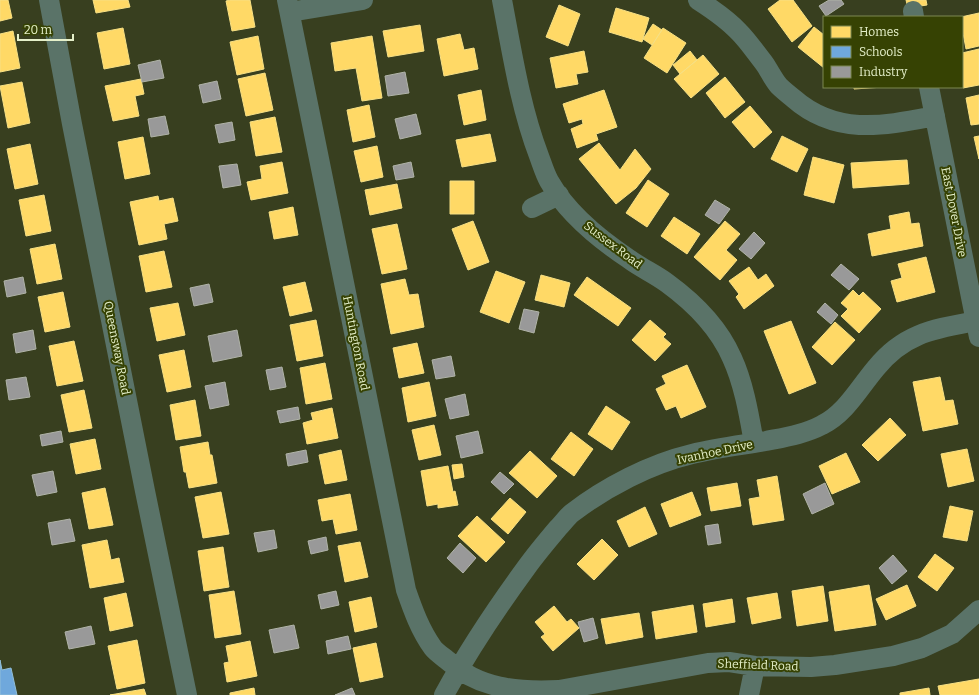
<svg xmlns="http://www.w3.org/2000/svg" width="979" height="695" viewBox="0 0 979 695" font-family="Bitter,serif">
  <rect width="100%" height="100%" fill="#383f1f"/>
  <path fill="#ffd966" stroke="#f7e084" d="M0,0H8L12,18L0,21Z
    M93,0H128L130,7L96,13Z
    M230,0H250L255,27L232,31L226,1Z
    M780,0H793L812,26L792,42L768,9Z
    M906,0H926L927,5L908,8Z
    M559,5L580,14L568,46L546,37Z
    M616,8L649,18L642,42L609,32Z
    M979,13V46L966,49L963,33H962V17H961Z
    M653,24L662,30L652,45L643,39Z
    M420,25L424,51L388,57L383,31Z
    M814,27L824,35V68L798,47Z
    M123,28L130,64L104,69L97,33Z
    M663,28L686,43L667,73L644,58Z
    M13,31L20,68L0,72V34Z
    M460,34L464,50L474,48L478,69L444,76L437,39Z
    M258,36L264,69L237,75L230,42Z
    M372,36L382,98L362,101L356,68L335,71L331,43Z
    M979,49V85L963,88L962,53Z
    M584,51L588,72L576,74L578,84L556,88L550,58Z
    M690,51L697,60L680,74L673,65Z
    M703,55L719,74L691,98L674,79Z
    M265,73L273,110L246,116L238,79Z
    M725,77L745,102L725,118L706,93Z
    M141,79L144,94L135,96L139,116L113,121L105,86Z
    M22,82L30,123L8,128L0,86Z
    M854,87H884L854,89Z
    M481,90L486,120L464,125L458,95Z
    M604,90L617,127L596,134L598,140L577,148L571,129L583,124L582,119L569,123L563,104Z
    M979,95V124L971,125L966,98Z
    M369,105L375,137L353,142L347,110Z
    M750,106L772,132L754,148L732,122Z
    M275,117L282,152L256,156L250,122Z
    M490,134L496,161L462,167L456,140Z
    M782,136L808,149L797,172L771,159Z
    M979,136V159L974,137Z
    M143,137L150,174L125,179L118,142Z
    M599,143L620,170L635,149L651,169L636,188L616,204L579,159Z
    M30,144L38,184L15,189L7,149Z
    M377,146L383,177L361,182L354,151Z
    M813,157L844,165L834,203L804,195Z
    M907,160L909,184L853,188L851,163Z
    M282,162L288,193L251,200L247,182L262,179L260,166Z
    M648,180L669,194L647,227L626,213Z
    M450,181H474V214H450Z
    M397,184L402,208L370,215L365,190Z
    M44,195L51,231L26,236L19,200Z
    M158,196L159,201L173,198L178,221L164,224L167,239L139,245L130,202Z
    M293,207L298,235L274,239L269,212Z
    M909,212L911,224L919,223L923,246L872,256L868,234L891,229L889,216Z
    M674,217L700,234L687,254L661,236Z
    M473,221L489,262L468,270L452,229Z
    M725,221L740,234L726,250L737,260L720,280L694,257Z
    M397,224L407,269L382,274L372,229Z
    M55,244L62,279L37,284L30,249Z
    M164,251L172,287L146,292L139,256Z
    M926,257L935,292L897,302L891,281L902,278L898,264Z
    M749,267L758,280L766,274L774,286L744,309L736,297L739,294L729,281Z
    M496,271L525,282L509,323L480,312Z
    M541,275L570,283L564,307L535,300Z
    M587,277L631,308L618,326L574,295Z
    M405,279L409,295L418,294L424,327L391,334L381,284Z
    M305,282L312,311L290,316L283,287Z
    M853,290L859,296L863,292L881,309L859,333L841,316L848,309L841,303Z
    M63,292L70,327L45,332L38,297Z
    M178,303L185,335L157,341L150,308Z
    M316,320L323,356L297,361L290,325Z
    M650,320L666,334L663,337L671,344L655,361L632,340Z
    M791,321L816,383L789,394L764,331Z
    M835,322L855,340L832,365L812,347Z
    M74,341L83,381L57,386L49,346Z
    M417,343L424,373L399,378L393,348Z
    M184,350L191,387L167,392L159,355Z
    M325,363L332,399L306,404L300,368Z
    M687,365L706,407L681,418L676,406L666,410L656,389L666,384L662,376Z
    M940,377L945,401L953,400L958,424L923,431L913,382Z
    M429,382L436,416L408,422L402,388Z
    M84,390L92,428L69,432L61,395Z
    M195,400L201,436L176,440L170,405Z
    M606,406L630,422L612,450L588,434Z
    M332,408L338,438L307,444L303,423L313,420L311,413Z
    M890,418L906,435L878,461L862,445Z
    M434,425L441,455L419,460L412,430Z
    M571,432L593,449L574,476L551,459Z
    M95,439L101,469L76,474L70,444Z
    M208,442L210,455H212L217,483L189,488L186,472H184L180,447Z
    M967,449L974,481L948,487L941,454Z
    M341,450L347,480L325,484L319,455Z
    M530,451L557,476L537,498L509,473Z
    M846,453L860,482L832,494L819,466Z
    M462,464L464,477L454,479L452,465Z
    M448,466L453,492L455,491L458,505L438,508V504L427,506L421,471Z
    M777,476L784,520L753,525L749,499L760,497L757,480Z
    M737,483L741,506L711,511L707,488Z
    M105,488L113,525L89,529L82,493Z
    M221,492L229,534L203,538L195,497Z
    M692,492L701,515L670,527L661,504Z
    M350,494L357,530L336,534L333,519L322,521L318,500Z
    M510,498L526,512L508,534L491,519Z
    M950,506L973,511L967,541L943,537Z
    M645,507L657,534L629,547L617,521Z
    M477,516L505,542L486,562L458,536Z
    M602,539L618,555L594,580L577,564Z
    M107,540L111,560L119,558L124,582L90,588L82,545Z
    M360,542L368,577L345,582L338,546Z
    M223,547L229,587L204,591L198,551Z
    M935,554L954,568L937,591L918,577Z
    M869,585L876,625L835,631L829,592Z
    M907,585L916,606L886,620L876,599Z
    M823,586L828,621L797,626L792,591Z
    M234,591L241,634L215,638L209,595Z
    M126,593L133,626L110,631L104,598Z
    M777,593L781,618L752,624L747,598Z
    M371,597L377,627L355,632L349,602Z
    M732,599L735,622L706,627L703,604Z
    M693,605L697,632L656,639L652,612Z
    M554,606L567,622L571,619L579,628L553,651L541,637L545,634L535,622Z
    M639,613L643,637L606,644L601,619Z
    M137,640L145,683L117,689L108,646Z
    M250,641L257,676L227,682L224,663L229,662L226,646Z
    M376,643L383,677L360,682L353,648Z
    M979,679V695H940L938,686Z
    M254,688L255,695H230V693Z
    M929,688L930,695H900V693Z
    M144,689L146,695H110Z"/>
  <path fill="#6fa8dc" stroke="#92bed7" d="M0,660L2,670L11,668L17,695H0Z"/>
  <path fill="#999" stroke="#b0b3a8" d="M829,0H841L844,4L826,16L819,6Z
    M160,60L164,78L142,82L138,65Z
    M405,72L409,93L388,96L385,76Z
    M217,81L221,99L203,103L199,85Z
    M416,114L421,134L400,139L395,119Z
    M165,116L169,134L151,137L148,119Z
    M232,122L235,140L219,143L215,125Z
    M411,162L414,177L396,180L393,166Z
    M237,164L241,185L223,188L219,166Z
    M715,200L730,209L719,224L705,215Z
    M754,232L765,243L751,259L739,249Z
    M841,264L859,279L849,290L831,275Z
    M23,277L26,293L7,297L4,281Z
    M209,284L213,302L194,306L190,288Z
    M825,303L838,315L831,324L817,312Z
    M524,309L539,312L534,333L519,329Z
    M33,330L36,349L16,353L13,334Z
    M237,330L242,356L213,362L208,336Z
    M451,356L455,376L436,379L432,360Z
    M282,367L286,387L270,390L266,370Z
    M26,377L30,397L9,400L6,380Z
    M225,382L229,405L210,409L205,386Z
    M465,394L469,415L450,419L445,399Z
    M298,407L300,419L280,423L277,411Z
    M61,431L63,442L42,446L40,435Z
    M478,431L483,453L461,458L456,436Z
    M306,450L308,462L288,466L286,454Z
    M53,471L57,492L37,496L32,475Z
    M500,472L514,484L504,494L491,482Z
    M825,483L834,504L812,514L803,494Z
    M70,519L75,541L52,545L48,523Z
    M718,524L721,543L708,545L705,526Z
    M274,530L277,548L258,552L254,533Z
    M326,537L328,550L311,554L308,541Z
    M460,543L476,558L463,573L447,558Z
    M893,555L907,571L892,584L879,568Z
    M336,591L339,605L321,609L318,595Z
    M593,618L598,638L584,642L578,622Z
    M294,625L299,648L274,653L269,630Z
    M91,626L95,644L69,649L65,632Z
    M348,636L351,649L328,654L326,641Z
    M352,688L355,695H335Z"/>
  <g fill="none" stroke-linecap="round" stroke-linejoin="round">
    <path stroke="#5a7368" stroke-width="20" d="M49,0L72,124L145,491L187,695
      M287,0L406,590C413,610 420,630 433,648C436,652 442,656 447,660C479,689 517,692 559,690L708,663L729,662L755,666L811,667L835,665L893,656L922,648L952,634L979,610
      M502,0C512,52 520,106 539,156C542,164 545,174 549,181C567,213 599,239 629,259C641,268 655,274 667,283C693,302 719,328 732,358C744,384 749,415 754,443
      M698,0C712,9 727,19 739,32C748,41 756,53 764,63C769,70 773,79 779,86C783,90 788,94 793,98C836,136 883,126 935,116
      M913,11L914,17
      M290,12L363,0
      M929,87L979,337
      M532,208L559,195
      M444,695C468,651 496,609 526,568C536,554 547,541 558,528C563,523 567,517 572,513C606,487 650,464 692,454C716,448 742,445 766,441C786,437 805,434 822,425C846,413 859,388 876,368C904,333 934,329 976,321
      M749,695L755,666"/>
  </g>
  <g text-anchor="middle" stroke-width="4" stroke-linejoin="round" paint-order="stroke">
    <g font-size="12" fill="#e5f0ca" stroke="#364203">
      <text transform="translate(954 212) rotate(79)" y="4">East Dover Drive</text>
      <text transform="translate(613 245) rotate(37)" y="4">Sussex Road</text>
      <text transform="translate(356 343) rotate(79)" y="4">Huntington Road</text>
      <text transform="translate(117 348) rotate(79)" y="4">Queensway Road</text>
      <text transform="translate(715 452) rotate(-12)" y="4">Ivanhoe Drive</text>
      <text transform="translate(758 665) rotate(2)" y="4">Sheffield Road</text>
    </g>
  </g>
  <rect x="823" y="16" width="140" height="72" fill="#364203" stroke="#7c8853"/>
  <rect x="831" y="26" width="20" height="12" fill="#ffd966" stroke="#7c8853"/>
  <text x="859" y="36" font-size="12" fill="#e5f0ca">Homes</text>
  <rect x="831" y="46" width="20" height="12" fill="#6fa8dc" stroke="#7c8853"/>
  <text x="859" y="56" font-size="12" fill="#e5f0ca">Schools</text>
  <rect x="831" y="66" width="20" height="12" fill="#999999" stroke="#7c8853"/>
  <text x="859" y="76" font-size="12" fill="#e5f0ca">Industry</text>
  <path d="M18 34v6h55v-6" fill="none" stroke="#e5f0ca" stroke-width="2"/>
  <text x="24" y="34" font-size="12" fill="#e5f0ca" stroke="#364203" stroke-width="3" paint-order="stroke">20 m</text>
</svg>
